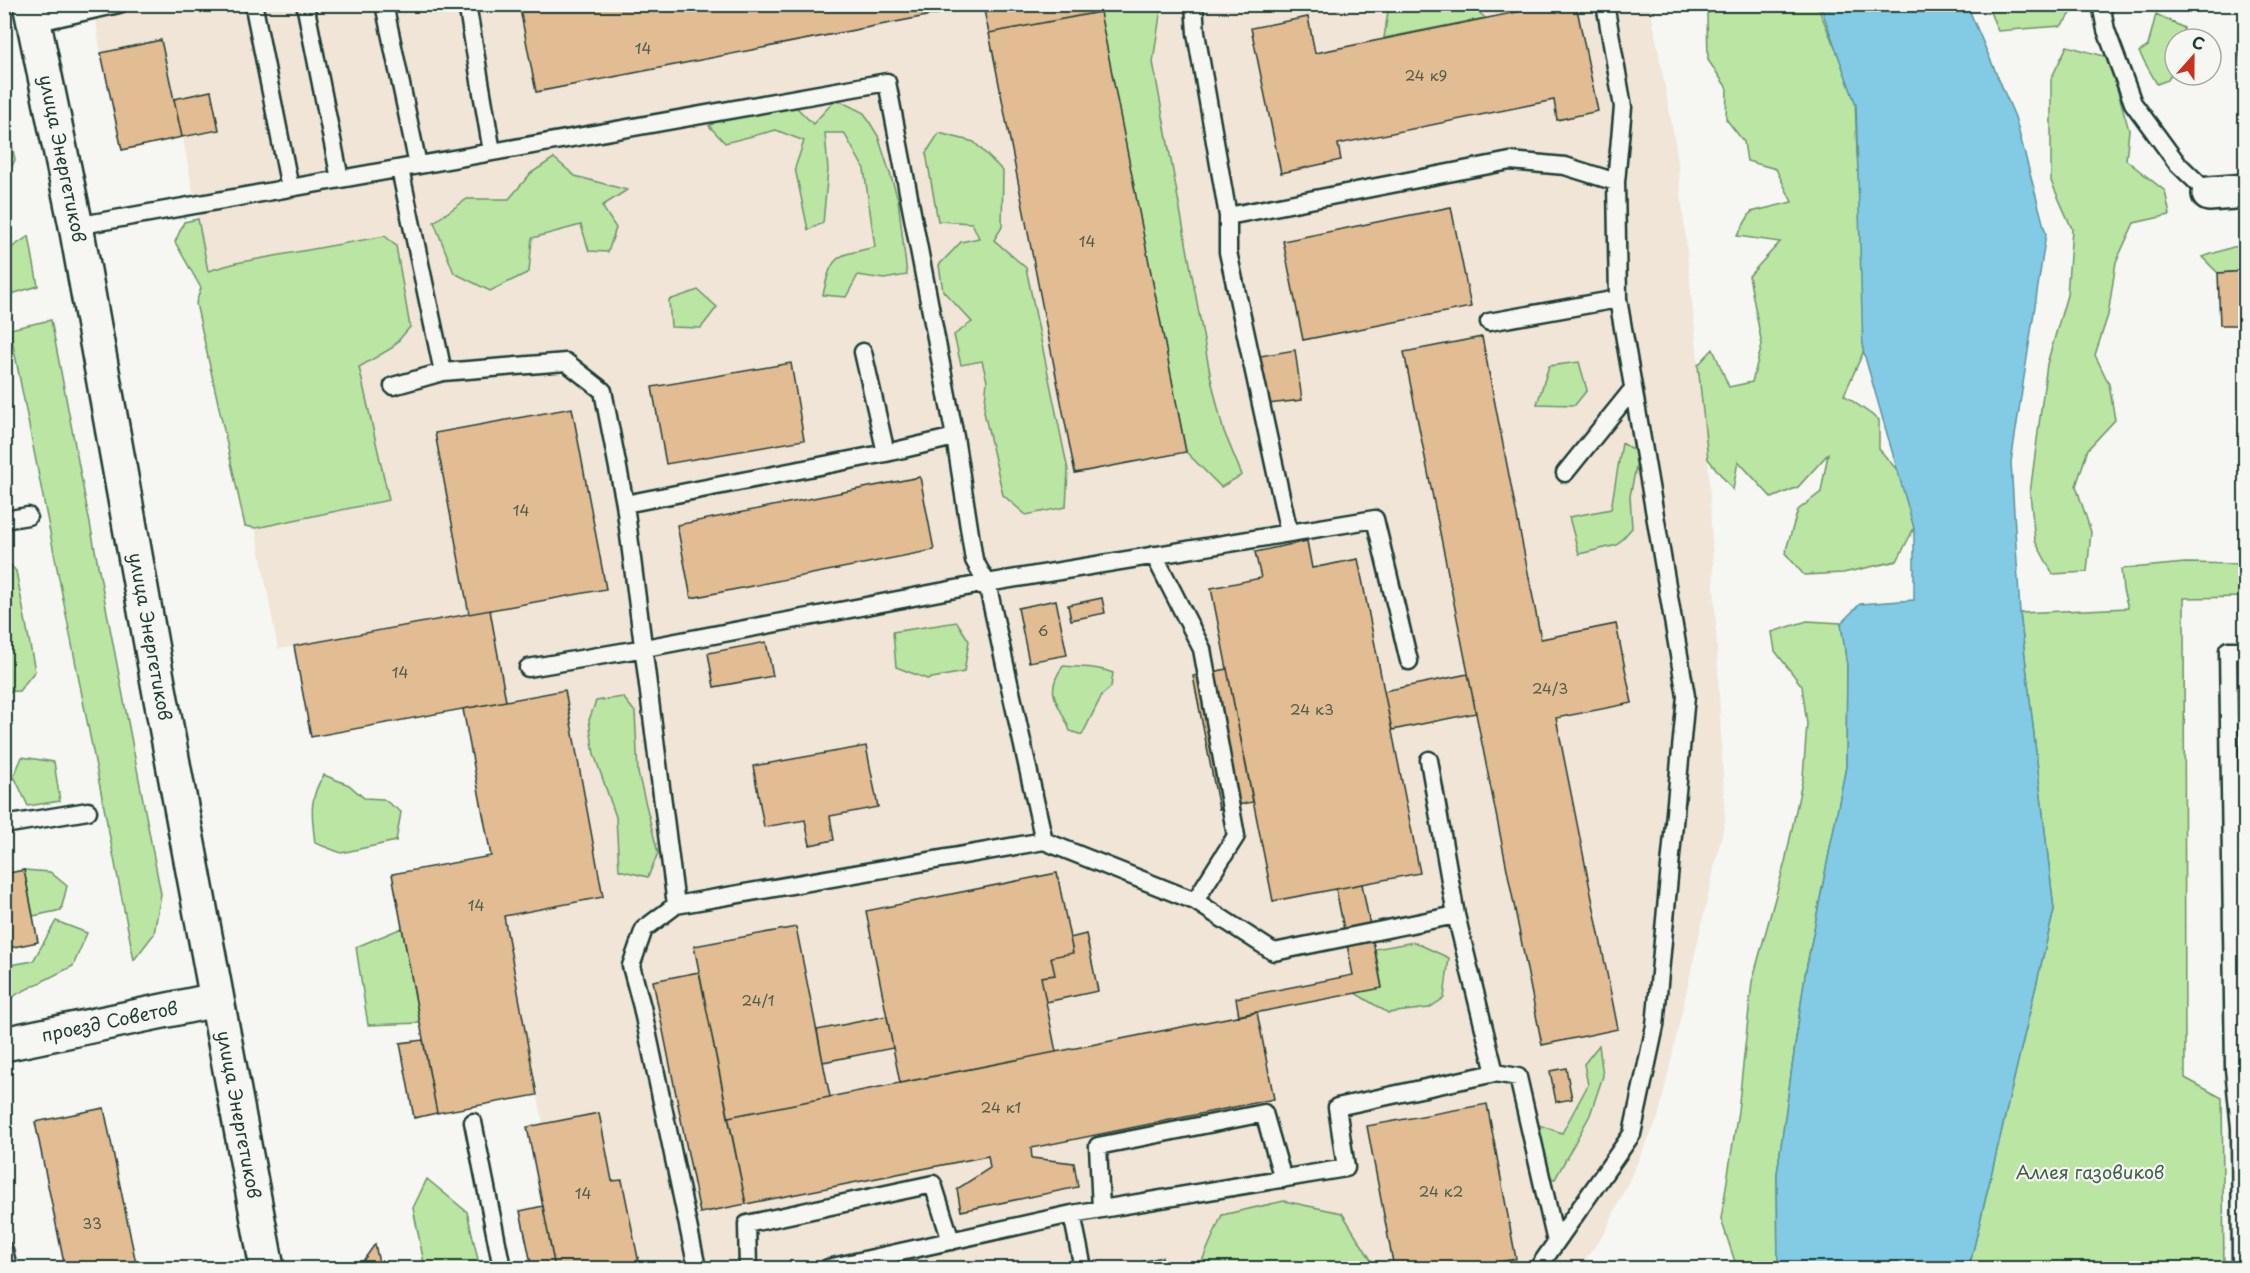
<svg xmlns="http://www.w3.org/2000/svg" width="2250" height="1273" viewBox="0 0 2250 1273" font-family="'Playpen Sans',sans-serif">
  <rect width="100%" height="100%" fill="#f6f6f2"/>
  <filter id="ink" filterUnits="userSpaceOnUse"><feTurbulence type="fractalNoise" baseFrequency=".0167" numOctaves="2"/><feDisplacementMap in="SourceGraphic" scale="12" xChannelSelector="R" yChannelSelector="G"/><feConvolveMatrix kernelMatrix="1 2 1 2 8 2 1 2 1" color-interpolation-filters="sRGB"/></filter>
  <g filter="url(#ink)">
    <path fill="#f0e5d6" d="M93,5H1650L1677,154L1708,459L1725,820L1658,1118L1605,1232L1579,1268H555L527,1127L543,1123L504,916L603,897L565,690L506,701L490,610L606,588L572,408L469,614L278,649L183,138L122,150L101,53Z"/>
    <path fill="#bae5a2" stroke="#6c916b" stroke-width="1.5" d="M1098,5H1160V15L1153,62L1211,379L1223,429L1242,475L1221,487L1186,452Z
      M1389,5H1472L1485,18L1384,38Z
      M1720,5H1817L1855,95L1857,154L1870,271V337L1844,395L1879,420V449L1905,479L1914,528L1897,561L1843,573L1804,575L1785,553L1798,510L1821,492L1828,454L1798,487L1772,498L1738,461L1733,490L1708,459L1698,365L1713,349L1729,387L1752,382L1762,345L1749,276L1780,242L1737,236L1751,212L1792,202L1776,169L1747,161L1744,142L1726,119L1727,88L1708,60L1707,14Z
      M1987,5H2078L2061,26L1998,31Z
      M2156,14L2184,28L2185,39H2175V66L2168,80L2157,84L2139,52L2148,46Z
      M2067,46L2108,57L2129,130L2126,160L2165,191L2170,215L2134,223L2116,262L2108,315L2095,355L2109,384L2115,420L2088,449L2076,486L2091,532L2087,572L2053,574L2035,541L2030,493L2047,364L2067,295L2072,229L2051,181V79Z
      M836,99L864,113L878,136L898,199L907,275L884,279L858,275L846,297L823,295C832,253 836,256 875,247L864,169L844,133H825L828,170L823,223L808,230L795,168L804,141L776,130L725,143L709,126L735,110L791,102L813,124Z
      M4,107L15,160L5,181H4Z
      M939,133L974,142L1003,171L1002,227L994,240L1026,268L1068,470L1066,507L1026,515L1003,495L984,412L987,381L982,361L961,365L954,335L972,322L943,291L939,265L961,242L979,238L972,223L938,221L926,153Z
      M554,158L575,176L627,190L602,206L616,228L608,252L589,251L581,225L532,238L529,272L490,291L454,273L434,222L467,199H509L531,173Z
      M198,219L208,271L236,263L385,236L396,246L410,327L392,348L359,367L389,500L256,528L245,526L196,303L201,288L175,242L184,222Z
      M29,236L38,286L5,296V252Z
      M2245,246V271L2218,273L2202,257L2233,247Z
      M698,290L717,307L701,328L671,327L669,300Z
      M51,320L161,894L154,934L134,960L10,329Z
      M1579,362L1587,390L1575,405L1537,404L1549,366Z
      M1622,443L1639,453L1630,496L1632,528L1617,545L1579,554L1569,517L1611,509Z
      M5,559L16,571L35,671L19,691L5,692Z
      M2185,563L2245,564V597L2184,598L2185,1078L2222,1098L2224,1268H1969L2054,910L2020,613L2128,608L2123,590L2121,569Z
      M1807,621L1841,623L1847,665L1846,767L1805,975L1777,1174L1778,1268H1737L1721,1219L1738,1111L1752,982L1785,862L1803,777L1807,724L1802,686L1775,651L1772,632Z
      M957,622L969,641L964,672L927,679L896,667L893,632Z
      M1063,666C1080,668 1097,666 1113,673L1111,687L1102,695L1082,735L1070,731C1061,704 1042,695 1063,666Z
      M623,697L635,712L638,773L658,853L648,877L619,870L616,817L594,754L589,720L596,701Z
      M22,757L54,762L60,801L28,806L14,776Z
      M324,775L349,785L364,798L383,799L401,812L396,841L341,853L315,843C312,817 308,798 324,775Z
      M24,870L50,872L67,886L61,910L33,916Z
      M56,921L87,933L73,966L17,994L5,1005V966L33,961Z
      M402,928L420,1023L368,1025L356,947Z
      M1414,942L1449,958L1444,998L1429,1008L1388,1013L1355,993L1382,987L1375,949Z
      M1599,1045L1603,1076L1590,1115L1555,1179L1544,1176L1530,1122L1562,1133L1588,1085L1584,1064Z
      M427,1179L467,1212L480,1268H425L413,1208Z
      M1284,1201L1342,1213L1376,1268H1199L1222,1215Z"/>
    <path fill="#83cbe4" stroke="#5b929e" stroke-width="1.5" d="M1820,5H1967L2015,117L2046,234L2011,462L2020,613L2054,910L1969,1268H1778L1777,1174L1805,975L1846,767L1847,665L1841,623L1860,604L1914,600V528L1863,350L1856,105Z"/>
    <path fill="#e2bc93" stroke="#1f3d34" stroke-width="1.5" d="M519,4H988L536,92Z
      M988,4H1098L1100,12L989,33L983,6Z
      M1531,4H1576L1598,111L1557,120L1554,100L1338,144L1341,160L1281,173L1251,28L1308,17L1315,53L1532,9Z
      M1100,12L1186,452L1075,473L989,33Z
      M2246,37V102H2244L2239,38Z
      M161,40L182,137L122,150L101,53Z
      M211,91L219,130L182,137L174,99Z
      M1451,207L1471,307L1303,340L1283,241Z
      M2246,271V325H2220L2218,273Z
      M1482,337L1541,639L1616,624L1632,703L1556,718L1618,1029L1542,1045L1404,352Z
      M1295,350L1302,400L1268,404L1260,356Z
      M791,363L804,440L666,464L652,387Z
      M572,408L606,589L469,614L435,433Z
      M920,477L934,550L691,598L677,525Z
      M1307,541L1312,568L1358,559L1420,873L1273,901L1211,588L1261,578L1255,552Z
      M1102,598L1105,613L1071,620L1068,605Z
      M1056,600L1067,655L1029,662L1018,608Z
      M490,610L506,701L311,737L294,646Z
      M766,642L773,676L714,687L708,653Z
      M1227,669L1253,802L1219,809L1193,676Z
      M1468,674L1476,713L1392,730L1384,691Z
      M565,690L603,897L504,916L537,1095L437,1113L392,874L491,856L463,709Z
      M866,746L878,807L830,816L834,840L810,845L805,820L764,827L753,766Z
      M24,870L38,942L4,949V874Z
      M1057,873L1073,953L1051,957L1055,975L1041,977L1056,1052L900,1083L866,911Z
      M1362,884L1382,988L1239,1016L1236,998L1353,975L1336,889Z
      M796,927L830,1097L728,1117L694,946Z
      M1086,934L1098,991L1046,1002L1041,977L1055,975L1051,957L1073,953L1070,938Z
      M699,972L746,1204L700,1213L653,981Z
      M1257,1012L1274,1099L1031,1148L1032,1158L1074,1163L1078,1187L961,1211L957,1189L990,1168L988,1156L746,1204L728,1117Z
      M887,1016L893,1048L823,1062L817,1030Z
      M423,1040L437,1113L414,1118L400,1043Z
      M1566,1068L1572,1099L1556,1102L1550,1071Z
      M1487,1104L1516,1259L1463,1268H1394L1367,1126Z
      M104,1108L137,1268H65L35,1122Z
      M599,1113L612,1181L622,1180L640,1268H555L527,1127Z
      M543,1206L546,1223L555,1268H532L520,1211Z
      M375,1244L380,1268H358Z
      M1162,1257L1165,1268H1123L1122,1267Z"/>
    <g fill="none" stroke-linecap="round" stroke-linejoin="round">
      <g stroke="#1f3d34" stroke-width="21">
        <path id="service" d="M305,4L340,179
          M384,4L418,165
          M467,4L492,152
          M1194,4L1196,33L1228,216V252L1289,533
          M2101,4L2106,30L2133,103L2177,163L2209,194
          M254,7L290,188
          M34,23L119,4
          M400,169L443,372
          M1228,216L1510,161L1565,166L1616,182
          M76,226L887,82L955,437L974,560L987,583L1044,841
          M1489,322L1618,299
          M863,352L886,453
          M393,386L443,372L566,362L603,391L625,504L676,905
          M1565,473L1632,390
          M625,504L886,453L955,437
          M4,520L28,516
          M1154,555L1202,649L1236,836L1195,901
          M528,668L645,648L987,583L1375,519L1409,661
          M1429,760L1456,915L1495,1073
          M4,825L88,811
          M473,1122L502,1268
          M1101,1209L1098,1146L1264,1113L1283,1179
          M1072,1214L1083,1268
          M4,1250L8,1268
          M697,1268L642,1007L631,966L644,929L676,905L1044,841L1195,901L1274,952L1456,915
          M748,1268L747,1224L933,1184L951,1241
          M828,1268L1072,1214L1346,1168L1337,1107L1495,1073L1518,1077L1556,1242
          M1538,1268L1632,1134L1655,1026L1686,696L1618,299L1616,182L1623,107L1605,4
          M2241,1268L2240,1128L2234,1069L2228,650H2246"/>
      </g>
      <g stroke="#1f3d34" stroke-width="38">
        <g id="minor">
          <path d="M2209,194L2246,191"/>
          <path id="s1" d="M4,1044L216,1000"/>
        </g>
      </g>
      <g stroke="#1f3d34" stroke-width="38">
        <g id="secondary">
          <path id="s2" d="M30,4L76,226L158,683L267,1268"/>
        </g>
      </g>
      <use href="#service" stroke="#f6f6f2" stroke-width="16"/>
      <use href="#minor" stroke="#f6f6f2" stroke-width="33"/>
      <use href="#secondary" stroke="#f6f6f2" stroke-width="33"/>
    </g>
  </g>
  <g text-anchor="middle" stroke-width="4.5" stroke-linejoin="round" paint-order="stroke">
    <g font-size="15" fill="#505d4c">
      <text x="643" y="54">14</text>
      <text x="1426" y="81">24 к9</text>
      <text x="1087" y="247">14</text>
      <text x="521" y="516">14</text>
      <text x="1043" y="636">6</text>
      <text x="400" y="678">14</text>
      <text x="1550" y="694">24/3</text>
      <text x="1312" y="715">24 к3</text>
      <text x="476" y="911">14</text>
      <text x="758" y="1006">24/1</text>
      <text x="1001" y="1113">24 к1</text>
      <text x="1441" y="1197">24 к2</text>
      <text x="583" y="1199">14</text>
      <text x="92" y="1229">33</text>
    </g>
    <g font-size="18" fill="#1f3d34" stroke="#f6f6f2">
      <text dy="6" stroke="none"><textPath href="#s2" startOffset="158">улица Энергетиков</textPath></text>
      <text dy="6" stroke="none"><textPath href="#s2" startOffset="644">улица Энергетиков</textPath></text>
      <text dy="6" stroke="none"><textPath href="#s1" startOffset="108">проезд Советов</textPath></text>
      <text dy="6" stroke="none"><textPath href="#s2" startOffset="1130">улица Энергетиков</textPath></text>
    </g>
    <g font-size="18" fill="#3e5f4a" stroke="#f6f6f2">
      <text x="2090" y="1179">Аллея газовиков</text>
    </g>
  </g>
  <rect width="2250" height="1273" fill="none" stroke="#f6f6f2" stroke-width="24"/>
  <rect x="12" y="12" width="2226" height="1249" fill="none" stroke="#1f3d34" stroke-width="2" filter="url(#ink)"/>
  <g transform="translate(2193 57) rotate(21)"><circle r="28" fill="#f6f6f2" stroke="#a0aca6" stroke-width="1.5"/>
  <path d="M0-4.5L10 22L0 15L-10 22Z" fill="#c8321e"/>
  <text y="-9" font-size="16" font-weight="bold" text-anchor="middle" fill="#1f3d34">С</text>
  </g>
</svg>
